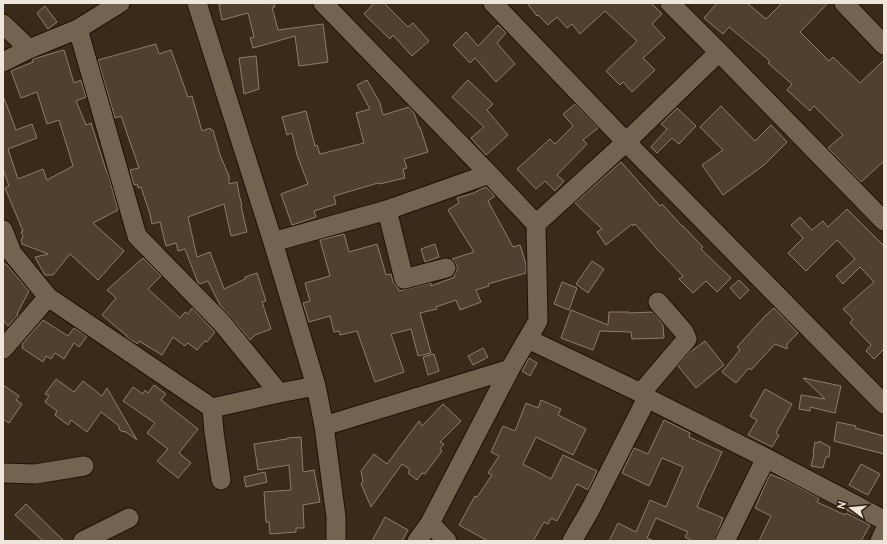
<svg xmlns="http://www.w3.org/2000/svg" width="887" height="544" viewBox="0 0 887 544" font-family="'PT Sans',sans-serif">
  <rect width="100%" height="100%" fill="#392a1a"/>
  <path fill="#50402f" stroke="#8e7d6b" d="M224,3H274L275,7H272L278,30L323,24L328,62L299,66L295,36L253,48L250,38L254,37L248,13L222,20L219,5Z
    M374,3H384L408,27L413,23L429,41L412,56L393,35L390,39L364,14Z
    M527,3H651L662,14L652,24L665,38L643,58L655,70L632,92L623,82L620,85L606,71L637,41L605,11L580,34L572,24L567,28L557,17L548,25L538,15L537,16Z
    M717,3H747L766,19L782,3H828L800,32L829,61L833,57L860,83L884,60V161L861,182L828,148L843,135L814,106L810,111L787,90L792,84L768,63L770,61L729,27L723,34L704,18Z
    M45,6L57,22L48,29L37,13Z
    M498,25L506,33L497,43L515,64L496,82L475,58L470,63L453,45L466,32L478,46Z
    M156,44L159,54L171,50L188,97L192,96L202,131L210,128L211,130H213L220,155L229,176V184L237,182L239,194L242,206H241L247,232L231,236L224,204L188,217L197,257L210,252L224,289L245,279V277L257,273L266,301L262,302L271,329L255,335L250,340L230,316L220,305L208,281L200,284L198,283L185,249L178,251L176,243L166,246L160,222L152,224L150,214L141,187L138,188L137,184L134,185L130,170L139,168L121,116L115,118L98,60Z
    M64,50L74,83L81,80L86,97L76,101L86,125L91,123L107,173H108L118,210L93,223L124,251L98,280L70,254L53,275H45L35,257L48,254L22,244V242L21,241L23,236L21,232L23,231L5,188L9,186L3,169V98H4L16,130L32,124L37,138L8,149L18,179L43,169L47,180L73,166L59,120L47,124L37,92L21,98L11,71L33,62L32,60L33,59Z
    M256,56L259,89L244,94L239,58Z
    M367,80L380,103L383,115L409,107L414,113L419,127H420L428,152L404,159L407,168L403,169L405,178L379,184L378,183L334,196L336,204L314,211L316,217L292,225L281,194L308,184L297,155L292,133L287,135L282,117L306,111L315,146L317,145L320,154L364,143L356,113L370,109L357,85Z
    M468,80L493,104L487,110L508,135L486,155L471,138L484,127L452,97Z
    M575,104L598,128L583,140L587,144L557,175L564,181L555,191L545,181L536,189L517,169L550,139L555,144L573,126L563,114Z
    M721,106L755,141L771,125L787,142L764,165L723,195L702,165L723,150L700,127Z
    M677,108L696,126L679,144L672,138L657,153L651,147L667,129L661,124Z
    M621,162L660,206L662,204L682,226H683L703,247L701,249L731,278L717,292L706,281L693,293L679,279L683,276L658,250L635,224L633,226L632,224L606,245L597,232L602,229L575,203Z
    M486,187L495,196L488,201L513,247L520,245L526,264V273L488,284L489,286L476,290L481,302L460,310L456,300L436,307L437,309L420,313L431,353L418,356L411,329L391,334L404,372L375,382L357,331L340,335L339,331L334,332L330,316L309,322L303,303L310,301L305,283L330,276L320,240L344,234L349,252L377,244L386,275L391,274L393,282L396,286L398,288L399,291L431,283V286L455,277L454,275L457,271V266L454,261L452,259L474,252L448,210L459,203L457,198L474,193L481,189Z
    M847,209L884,246V349L874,359L866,351L871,345L850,323L853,319L843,309L874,282L860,267L843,284L836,276L855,259L837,240L806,271L788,253L803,238L791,225L800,217L812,230L823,221L828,227Z
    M435,244L439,257L425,262L421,249Z
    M143,258L161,276L148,289L180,318L185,312L188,314L192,308L215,332L207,342L205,341L197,350L188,343L185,346L173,337L162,355L139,341L137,344L126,337L127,336L102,315L116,298L107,290Z
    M592,261L604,269L588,293L576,284Z
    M3,264H6L29,291L17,314L18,315L8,326L3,320Z
    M739,280L749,290L740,299L730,288Z
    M562,282L577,288L569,310L554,304Z
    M774,308L798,333L787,344V349L775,344L751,370L749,368L736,383L722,372L740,350L737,347L765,316Z
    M571,310L608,325L609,312H629V313L653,312L663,325L664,338L632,339L631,332L600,331L593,350L561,338Z
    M43,320L68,336L74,328L87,336L79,347L74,343L64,359L55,353L51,359L46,356L43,362L22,348L23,346L22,344Z
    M705,341L724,365L696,388L678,366L689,353Z
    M483,348L488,357L473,365L468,356Z
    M434,354L439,371L428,375L423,357Z
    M529,358L537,363L530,376L522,371Z
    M803,378L841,386L835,413L810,407V411L799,409L801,395L825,399Z
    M56,379L74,392L83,381L102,396L107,388L137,440L126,432L121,431L119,429V426L101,412L87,432L71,420L68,425L55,415L57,411L45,402L49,396L45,394Z
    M3,385L19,396L16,400L22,404L9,423L3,419Z
    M154,385L166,394L161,400L198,429L179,453L191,463L178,478L157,461L168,449L147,433L155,423L123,401L133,387L143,394L145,390L148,393Z
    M765,389L792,404L776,433L779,435L772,447L748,435L757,420L750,416Z
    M541,400L561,409L558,415L586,429L573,455L536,437L523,464L551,479L563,455L597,471L588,490L577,484L557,521L551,518L548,524L544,522L533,541H488L459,525L475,496L477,497L492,475L488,473L499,456L491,452L503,426L515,431L526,403L538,408Z
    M443,404L461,421L440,442L444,444L440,449L442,451L425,474L422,473L417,480L408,473L410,469L402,464L371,507L361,484L363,481L361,471L374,454L387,464L419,421L422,426Z
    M664,420L690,433L689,437L722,452L709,481H708L697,507L723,518L715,539L713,541H692L685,537L688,532L656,518L647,538L654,541H609L618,523L636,532L650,500L666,507L683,467L662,458L649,486L622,473L634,448L648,454Z
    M837,422L856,426L855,428L884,436V454L834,441Z
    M301,437L303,472L314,470L320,502L303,505L304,528H296V532L270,534L269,522H266L264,492L291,490L289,465L258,470L254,444L287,439V438Z
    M819,441L830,447L829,457H826L823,468L811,466L814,454H813L815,442L818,443Z
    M861,464L880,474L868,495L849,485Z
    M265,472L267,482L246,487L244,477Z
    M770,474L789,482L819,498L817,502L845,515L846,513L870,525L861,541H759L771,516L755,508Z
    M26,504L64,541H43L15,515Z
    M385,517L408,530L402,541H372Z"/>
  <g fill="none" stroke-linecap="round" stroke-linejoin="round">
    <g stroke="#201304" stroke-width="21">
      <path id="minor" d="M197,3L273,242L316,386L324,426L336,517V541
        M323,3L489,174L536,224L538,321L510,369L430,523L417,541
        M493,3L626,142L884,404
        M670,3L719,52L884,221
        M844,3L884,45
        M3,24L29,49
        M78,29L137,236L222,323L279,393
        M3,62L29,49L78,29L120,3
        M387,210L404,279L446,268
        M536,224L626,142L719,52
        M3,230L12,253L48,297L212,408L279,393L316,386
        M273,242L387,210L489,174
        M528,339L641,393L647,398L766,458L884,520
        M3,349L48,297
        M641,393L687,339L684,332L658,302
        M212,408L214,432L221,480
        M324,426L510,369
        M3,473L35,474L84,466
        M430,523L447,541
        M83,541L129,518
        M572,541L590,510L647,398
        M725,541L766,458
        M880,541L884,532"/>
    </g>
    <use href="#minor" stroke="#736351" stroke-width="19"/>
  </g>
  <rect width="887" height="544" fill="none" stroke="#efe6db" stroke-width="8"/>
  <g transform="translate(851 508) rotate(286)" stroke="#2f2110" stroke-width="3" paint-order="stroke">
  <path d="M0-3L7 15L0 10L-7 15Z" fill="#efe6db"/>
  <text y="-6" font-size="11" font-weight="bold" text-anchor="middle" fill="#efe6db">N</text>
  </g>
</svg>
